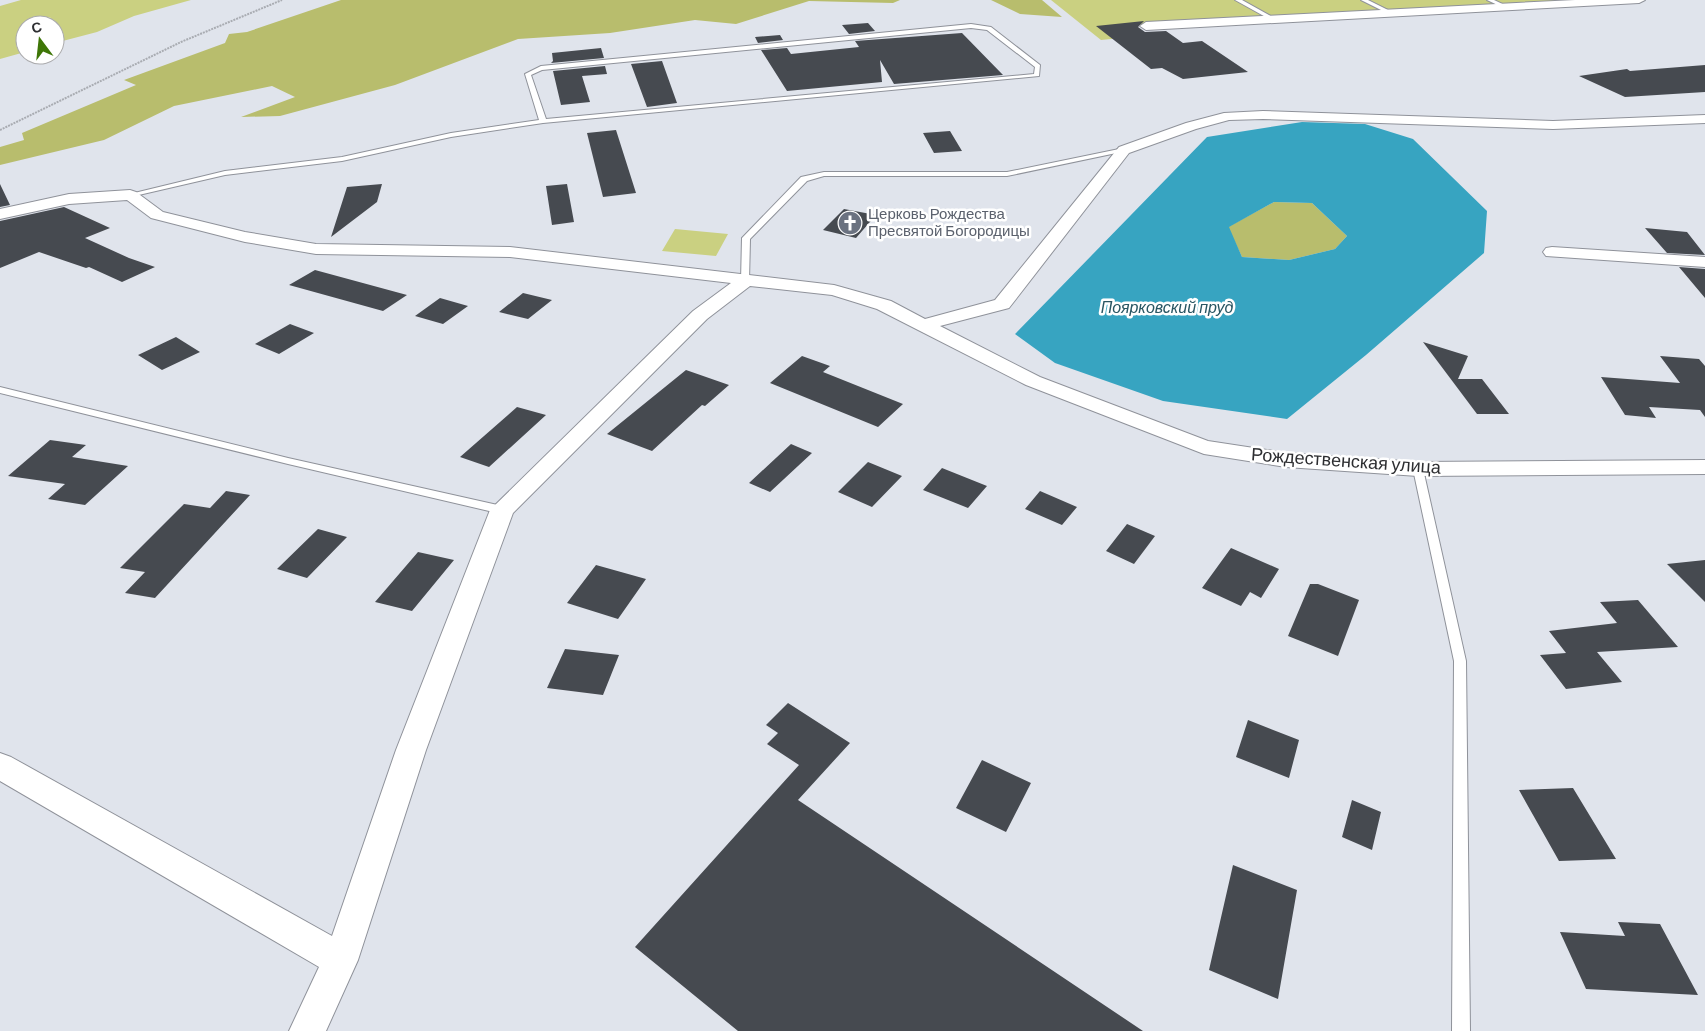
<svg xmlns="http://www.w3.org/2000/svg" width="1705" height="1031" viewBox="0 0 1705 1031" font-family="Barlow,sans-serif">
  <rect width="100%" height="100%" fill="#e0e4ec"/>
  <path fill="#cad081" d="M21,0H191L134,16L97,32L55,43V25H25V52L0,59V6Z
    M1051,0H1597L1135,25L1141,36L1101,40Z
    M675,229L728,234L716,256L662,251Z"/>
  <path fill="#b8bd6d" d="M341,0H900L893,3L809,1L736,24L695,20L610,33L518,39L395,85L280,116L241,117L295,97L272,86L174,106L104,140L0,165V147L24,140L22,133L136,85L124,80L225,43L229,34L247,32Z
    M991,0H1042L1062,17L1020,14Z
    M1274,202L1312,203L1347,236L1335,249L1289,260L1242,257L1228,227Z"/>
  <path fill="#37a4c1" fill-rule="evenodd" d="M1302,122L1365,124L1413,139L1487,211L1484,253L1366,355L1287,419L1163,401L1055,363L1015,334L1207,137ZM1274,202L1312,203L1347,236L1335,249L1289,260L1242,257L1229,227Z"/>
  <path fill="#464a50" d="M1144,21L1138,27L1145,32L1166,31L1183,43L1202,41L1248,72L1183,79L1162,68L1151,69L1096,26Z
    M868,23L875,31L849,34L842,25Z
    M962,33L1003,75L894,84L880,60L882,82L787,91L761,50L787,48L791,54L859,47L855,41Z
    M780,35L783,40L758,43L755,37Z
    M601,48L604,58L551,63L553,61L552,53Z
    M662,61L677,103L647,107L631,64Z
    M1705,65V92L1625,97L1579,76L1627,69L1630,71Z
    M605,66L607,74L582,76L590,102L561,105L553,71Z
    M616,130L636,193L603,197L587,133Z
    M950,131L962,151L934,153L923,133Z
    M0,184L10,205L0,207Z
    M382,184L377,202L331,237L347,187Z
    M567,184L574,222L552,225L546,186Z
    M64,207L110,228L85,238L129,258L155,267L122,282L89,267L86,268L39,252L0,268V221Z
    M844,209L876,215L856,238L823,230Z
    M1645,228L1687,232L1705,255L1667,253Z
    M1679,267L1705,269V298Z
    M315,270L407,295L383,311L289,285Z
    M523,293L552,300L528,319L499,312Z
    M440,298L468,306L443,324L415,316Z
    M290,324L314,333L279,354L255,344Z
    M176,337L200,352L162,370L138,355Z
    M1423,342L1468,356L1458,379H1482L1509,414H1477Z
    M802,356L830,366L823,372L903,404L878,427L770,383Z
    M1660,356L1699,359L1705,366V417L1700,410L1649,407L1656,418L1625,415L1601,377L1680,383Z
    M686,370L729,385L705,406L702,405L652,451L607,434Z
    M517,407L546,415L489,467L460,457Z
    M50,440L86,445L72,457L128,466L85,505L48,499L65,484L8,476Z
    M791,444L812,453L770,492L749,483Z
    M868,462L902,476L872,507L838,492Z
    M942,468L987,486L968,508L923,490Z
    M226,491L250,495L155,598L125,593L145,572L120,568L184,504L210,508Z
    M1040,491L1077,507L1062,525L1025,509Z
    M1127,524L1155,536L1134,564L1106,551Z
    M318,529L347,537L307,578L277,569Z
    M1231,548L1279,569L1261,598L1250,592L1241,606L1202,588Z
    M418,552L454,560L412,611L375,602Z
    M1705,560V602L1667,564Z
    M596,565L646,579L618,619L567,603Z
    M1310,584H1318L1359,600L1338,656L1288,636Z
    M1638,600L1678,647L1597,652L1622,682L1566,689L1540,655L1566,653L1549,631L1617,623L1600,602Z
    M565,649L619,655L603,695L547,688Z
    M788,703L850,743L798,800L1143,1031H738L635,947L799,765L767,744L778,733L766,725Z
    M1248,720L1299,740L1289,778L1236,757Z
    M982,760L1031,783L1006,832L956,808Z
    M1573,788L1616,859L1559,861L1519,790Z
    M1352,800L1381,812L1372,850L1342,837Z
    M1233,865L1297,890L1278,999L1209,970Z
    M1618,922L1660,924L1698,995L1586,989L1560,932L1625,936Z"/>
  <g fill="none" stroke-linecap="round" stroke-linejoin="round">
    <g stroke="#8f929a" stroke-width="2">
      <path id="service" d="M1235,0H1242L1276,19L1271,20Z
        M1361,0H1368L1394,13L1389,14Z
        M1487,0H1494L1511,8L1506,9Z
        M971,24L991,27L1040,65L1039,76L543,123L451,137L342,161L225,175L130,197L126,195L225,171L342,157L451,133L539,120L525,74L541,66ZM971,28L987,30L1035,67L1034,74L546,119L531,75L542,70Z
        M1124,148L1126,149V151L1007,176H824L807,181L750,239L749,281L745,284L741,281L742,238L801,177L824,172H1007Z
        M0,387L288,458L502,506L508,510L502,514L288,464L0,393Z
        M1418,466L1423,469L1466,661L1470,1031H1452L1454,661L1413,469Z"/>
    </g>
    <g stroke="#8f929a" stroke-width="2">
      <path id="minor" d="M1575,0H1645L1639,3L1146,30L1140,26L1146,22Z
        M1263,111L1553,121L1705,115V123L1553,129L1263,119L1229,120L1196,129L1129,153L1009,308L940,326L1040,377L1208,441L1286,453L1418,462L1705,460V474L1418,476L1286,467L1204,454L1026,385L877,309L832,295L750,286L707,319L513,513L426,750L358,960L326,1031H289L319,967L0,781V753L11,757L332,936L396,750L490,510L693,311L731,283L510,257L316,254L245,242L151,218L127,200L69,204L0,219V209L69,194L130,190L136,192L163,212L245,232L316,244L510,247L834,285L891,301L925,319L995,300L1119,147L1186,123L1224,113Z
        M1552,247L1705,257V267L1546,256L1543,252L1546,248Z"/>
    </g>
    <path stroke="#a9acb2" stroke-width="2" stroke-dasharray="2 1" stroke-linecap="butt" d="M0,130L181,42L282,0"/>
    <use href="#service" fill="#fff" fill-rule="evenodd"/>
    <use href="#minor" fill="#fff" fill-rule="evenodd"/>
  </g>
  <defs>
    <g id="church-disc" transform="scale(1.25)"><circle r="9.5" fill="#6b7280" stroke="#fff"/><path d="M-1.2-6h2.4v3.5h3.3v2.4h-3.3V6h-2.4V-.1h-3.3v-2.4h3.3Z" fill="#fff"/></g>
  </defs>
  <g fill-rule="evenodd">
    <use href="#church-disc" x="850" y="223"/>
  </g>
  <g text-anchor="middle" stroke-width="5" stroke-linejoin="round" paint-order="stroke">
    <g font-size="15" fill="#5b616d" stroke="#fff" text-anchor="start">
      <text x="868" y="219">Церковь Рождества<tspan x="868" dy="17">Пресвятой Богородицы</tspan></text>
    </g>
    <g font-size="16" font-style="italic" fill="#295663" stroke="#fff">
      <text x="1167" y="313">Поярковский пруд</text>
    </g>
    <g font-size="18" fill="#2d2e31" stroke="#fff">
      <text transform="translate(1346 461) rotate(4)" y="6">Рождественская улица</text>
    </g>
  </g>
  <g transform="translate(40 40) rotate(345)"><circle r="24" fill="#ffffff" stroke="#ababad"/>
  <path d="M0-4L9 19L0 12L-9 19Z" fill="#3e7607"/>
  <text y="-8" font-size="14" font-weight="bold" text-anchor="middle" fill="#2d2e31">С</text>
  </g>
</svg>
